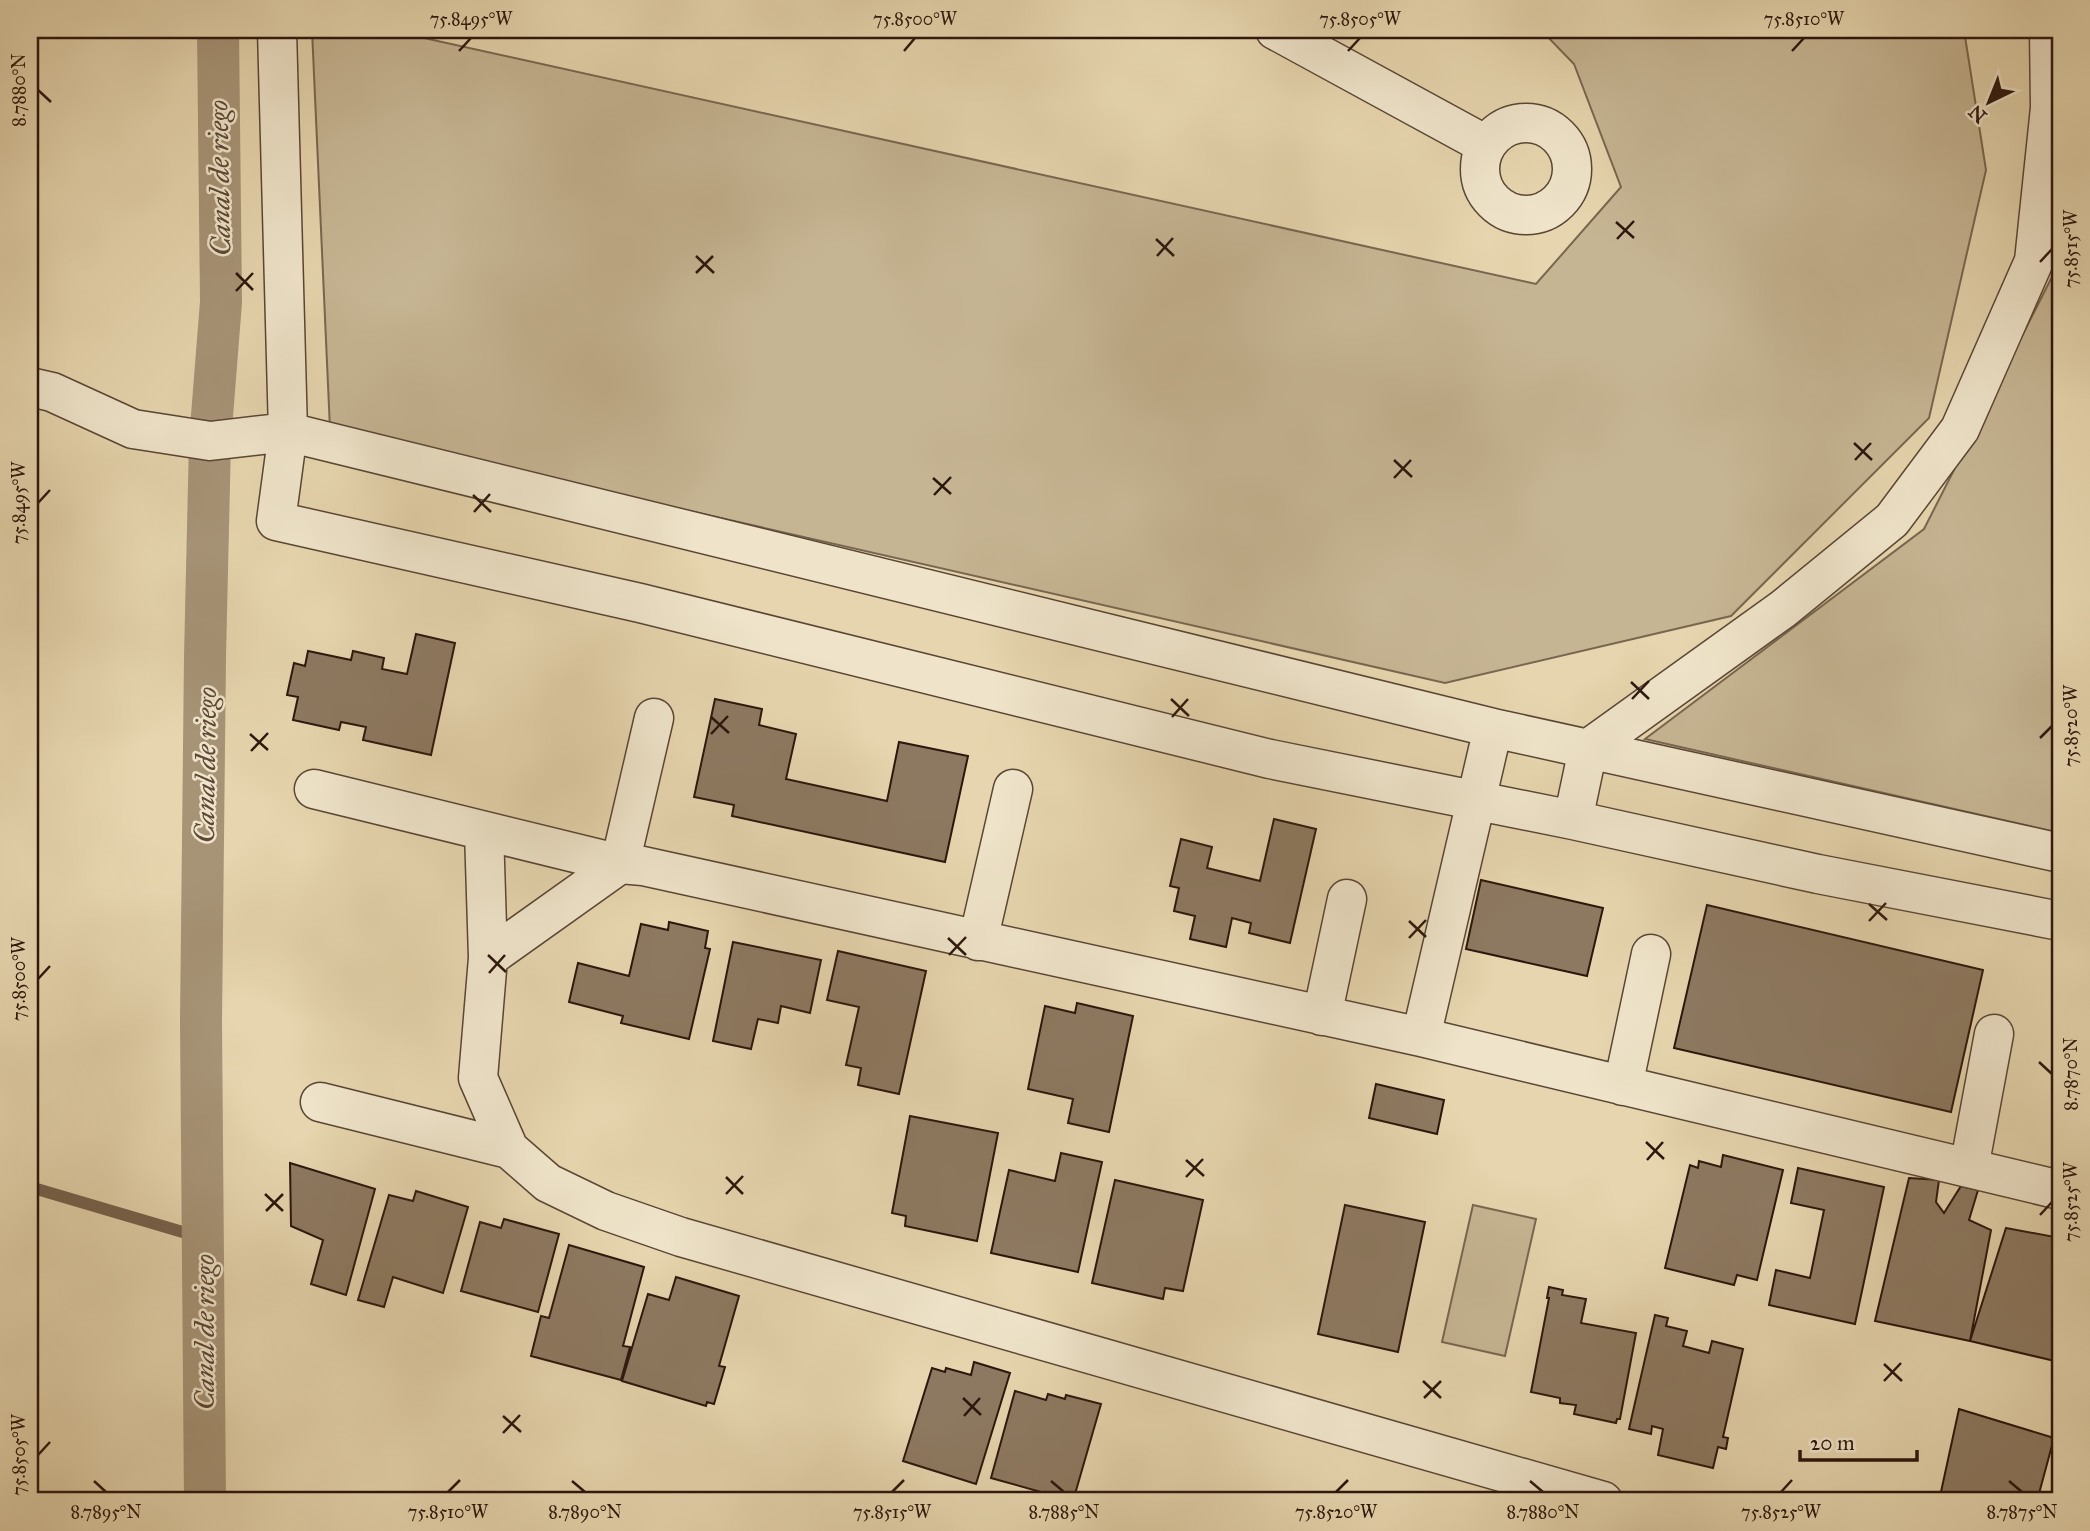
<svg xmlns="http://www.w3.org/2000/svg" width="2090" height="1531" viewBox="0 0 2090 1531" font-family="'IM FELL Great Primer',serif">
  <rect width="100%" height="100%" fill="#e6d5ae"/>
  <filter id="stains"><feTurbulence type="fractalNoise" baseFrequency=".00286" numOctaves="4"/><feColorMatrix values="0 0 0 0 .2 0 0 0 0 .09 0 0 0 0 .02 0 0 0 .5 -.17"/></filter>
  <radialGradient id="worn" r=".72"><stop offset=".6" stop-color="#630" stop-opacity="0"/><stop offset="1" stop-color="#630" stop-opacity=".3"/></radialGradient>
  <path fill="#c6b593" stroke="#796650" stroke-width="2" d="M312,30H388L1536,284L1621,187L1574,64L1541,30H1964L1986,170L1929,418L1731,616L1445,683L330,429Z
    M2060,249V833L1645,739L1924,529L2060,261Z
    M1473,1205L1536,1219L1505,1356L1442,1342Z"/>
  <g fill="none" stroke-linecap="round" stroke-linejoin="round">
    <path stroke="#76624d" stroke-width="12" d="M30,1187L203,1238"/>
    <path stroke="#a79477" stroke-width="42" d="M205,1501L201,1022L205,657L210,441L221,302L218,30"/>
  </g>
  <path fill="#8d7961" stroke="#2c160d" stroke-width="2" d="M416,634L455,643L431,755L363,740L366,727L341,722L339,730L293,720L298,697L287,695L294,663L305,666L308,651L351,660L353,651L384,658L382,669L407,674Z
    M715,699L762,709L759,725L796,734L786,779L887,801L899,742L968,756L945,862L732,816L734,805L694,797Z
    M1274,819L1316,829L1290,943L1249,933L1251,923L1232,918L1226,947L1190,939L1195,916L1174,911L1179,888L1170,886L1181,839L1212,847L1207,868L1260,881Z
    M1481,880L1603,908L1587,976L1466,949Z
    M1707,905L1983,970L1951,1112L1674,1048Z
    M669,922L708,931L705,948L710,949L689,1039L621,1023L623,1016L569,1002L578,963L629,976L641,924L668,930Z
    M733,942L821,960L810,1013L781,1006L778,1023L758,1019L751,1049L713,1041Z
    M838,951L926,971L899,1094L858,1085L861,1068L846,1065L859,1007L827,1000Z
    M1077,1003L1133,1016L1109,1132L1068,1123L1073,1099L1028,1089L1045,1006L1075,1013Z
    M1376,1084L1444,1100L1437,1134L1369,1118Z
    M910,1116L998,1133L977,1241L905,1226L906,1216L892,1213Z
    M1061,1153L1102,1162L1078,1272L991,1253L1009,1170L1055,1181Z
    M1723,1155L1783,1170L1757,1280L1737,1275L1734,1285L1665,1268L1690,1165L1698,1168L1699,1161L1721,1167Z
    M290,1163L375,1189L346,1295L311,1284L323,1240L291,1226Z
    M1798,1168L1884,1187L1855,1324L1769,1305L1776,1270L1810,1278L1824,1210L1791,1203Z
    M1909,1178L1939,1180L1936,1202L1944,1213L1961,1186L1978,1190L1969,1220L1991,1230L1970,1341L1875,1321Z
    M1115,1180L1203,1200L1183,1291L1165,1288L1163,1299L1092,1283Z
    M416,1191L468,1207L443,1293L393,1277L384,1307L358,1300L389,1195L413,1201Z
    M1345,1205L1425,1222L1398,1352L1318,1334Z
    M504,1219L559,1234L538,1312L461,1291L480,1222L501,1228Z
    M2006,1228L2060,1238L2059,1362L1970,1341Z
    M569,1245L644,1267L623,1346L630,1347L621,1380L531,1356L541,1316L549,1318Z
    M676,1277L739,1296L719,1366L725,1367L714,1404L707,1402L706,1406L622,1381L648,1294L669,1300Z
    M1549,1287L1563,1290L1562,1295L1586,1299L1581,1323L1636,1333L1620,1419H1617L1616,1423L1574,1414L1576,1405L1560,1403V1398L1531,1392L1549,1298H1547Z
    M1655,1315L1668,1318L1666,1326L1687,1331L1683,1346L1709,1353L1712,1341L1743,1349L1723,1437L1728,1438L1726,1449L1718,1447L1713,1468L1658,1455L1663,1429L1652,1426L1651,1434L1629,1429Z
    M974,1362L1010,1373L976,1484L903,1461L932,1368L945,1372L946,1368L971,1375Z
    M1015,1391L1046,1400L1048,1394L1065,1399L1066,1395L1101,1404L1073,1501L991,1478Z
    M1959,1409L2054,1438L2037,1501H1939Z"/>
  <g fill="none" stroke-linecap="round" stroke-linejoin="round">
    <g stroke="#5a4635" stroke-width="41">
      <path id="minor" d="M277,30L288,432L276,521L640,603L1270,759L1573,820L1818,874L2060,921
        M1275,30L1486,145
        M1480 169a46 46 0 1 1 92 0a46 46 0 1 1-92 0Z
        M30,387L52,392L133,429L210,441L288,432L1493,728L2060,853
        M314,789L620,864L654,718
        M1573,820L1588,749L1783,609L1892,520L1960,429L2034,261L2050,108L2049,30
        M484,831L488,958L478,1078L509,1149
        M978,941L1013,789
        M488,958L620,864L643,866L1421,1037L2060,1190
        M1322,1016L1347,899
        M1421,1037L1493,728
        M1623,1086L1651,954
        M320,1102L509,1149L548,1183L606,1211L681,1237L1603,1501
        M1969,1168L1994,1034"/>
    </g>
    <use href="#minor" stroke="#efe4ca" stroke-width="38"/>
  </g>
  <path fill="none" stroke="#2c160d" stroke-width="2.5" d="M459,51L471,38M904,51L915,38M1348,51L1360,38M1792,51L1804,38M38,90L51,102M1616,222L1634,238M1156,239L1174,256M1617,239L1634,221M696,256L714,273M1157,256L1173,238M2040,262L2052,249M236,273L253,290M696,273L713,256M236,291L253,273M1854,443L1872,460M1394,460L1412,477M1855,460L1871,443M933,478L951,494M1394,478L1411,460M473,495L491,512M934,495L951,477M38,503L50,490M474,512L490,494M1631,682L1649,699M1171,699L1189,716M1632,699L1649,681M711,717L729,733M1172,717L1188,699M250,734L268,750M711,734L728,716M2040,738L2052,726M251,751L268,733M1869,904L1887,920M1409,921L1426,937M1869,921L1886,903M948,938L966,955M1409,938L1426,920M488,955L506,972M949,955L966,937M489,973L505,955M38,979L50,966M2039,1062L2052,1074M1646,1142L1664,1159M1186,1160L1204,1176M1647,1160L1663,1142M726,1177L743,1194M1186,1177L1203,1159M265,1194L283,1211M726,1194L743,1176M266,1211L283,1194M2040,1215L2052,1202M1884,1364L1902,1381M1423,1381L1441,1398M1884,1381L1901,1363M963,1398L981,1415M1424,1398L1441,1381M503,1416L521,1432M964,1416L980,1398M503,1433L520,1415M38,1455L50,1442M94,1481L106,1492M572,1481L585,1492M1051,1481L1064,1492M1530,1481L1543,1492M2009,1481L2022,1492M448,1492L460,1480M892,1492L904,1480M1336,1492L1348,1480M1781,1492L1792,1480"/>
  <g text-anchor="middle" stroke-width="5" stroke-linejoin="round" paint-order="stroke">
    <g font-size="28" font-style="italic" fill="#5d4837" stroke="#efe4ca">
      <text transform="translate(219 178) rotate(-91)" y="10">Canal de riego</text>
      <text transform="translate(205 765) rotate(-89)" y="10">Canal de riego</text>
      <text transform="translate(204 1332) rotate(-90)" y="10">Canal de riego</text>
    </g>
  </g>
  <rect width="2090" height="1531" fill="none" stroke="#e6d5ae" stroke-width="77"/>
  <g transform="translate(1989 102) rotate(223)" stroke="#efe4ca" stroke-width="5" paint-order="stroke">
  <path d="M0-5L12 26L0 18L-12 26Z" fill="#2c160d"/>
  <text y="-10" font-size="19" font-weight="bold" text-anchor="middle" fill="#2c160d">N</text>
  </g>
  <path d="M1800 1450v10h117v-10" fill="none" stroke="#2c160d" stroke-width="3.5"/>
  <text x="1810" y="1450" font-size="21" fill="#2c160d" stroke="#efe4ca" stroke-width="5" paint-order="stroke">20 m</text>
  <rect x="38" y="38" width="2014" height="1454" fill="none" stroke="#2c160d" stroke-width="2.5"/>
  <g font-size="18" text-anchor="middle" fill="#2c160d">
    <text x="471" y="25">75.8495°W</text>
    <text x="915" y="25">75.8500°W</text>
    <text x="1360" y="25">75.8505°W</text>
    <text x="1804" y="25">75.8510°W</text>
    <text transform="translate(19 90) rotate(-90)" y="6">8.7880°N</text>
    <text transform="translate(2071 249) rotate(-90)" y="6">75.8515°W</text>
    <text transform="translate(19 503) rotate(-90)" y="6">75.8495°W</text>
    <text transform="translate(2071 726) rotate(-90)" y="6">75.8520°W</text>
    <text transform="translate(19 979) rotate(-90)" y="6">75.8500°W</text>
    <text transform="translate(2071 1074) rotate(-90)" y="6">8.7870°N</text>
    <text transform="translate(2071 1202) rotate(-90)" y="6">75.8525°W</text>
    <text transform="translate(19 1455) rotate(-90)" y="6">75.8505°W</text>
    <text x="106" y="1518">8.7895°N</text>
    <text x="448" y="1518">75.8510°W</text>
    <text x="585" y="1518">8.7890°N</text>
    <text x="892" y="1518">75.8515°W</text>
    <text x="1064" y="1518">8.7885°N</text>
    <text x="1336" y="1518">75.8520°W</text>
    <text x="1543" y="1518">8.7880°N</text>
    <text x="1781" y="1518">75.8525°W</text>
    <text x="2022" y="1518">8.7875°N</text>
  </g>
  <rect width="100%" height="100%" filter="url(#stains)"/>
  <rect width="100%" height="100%" fill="url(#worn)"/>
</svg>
